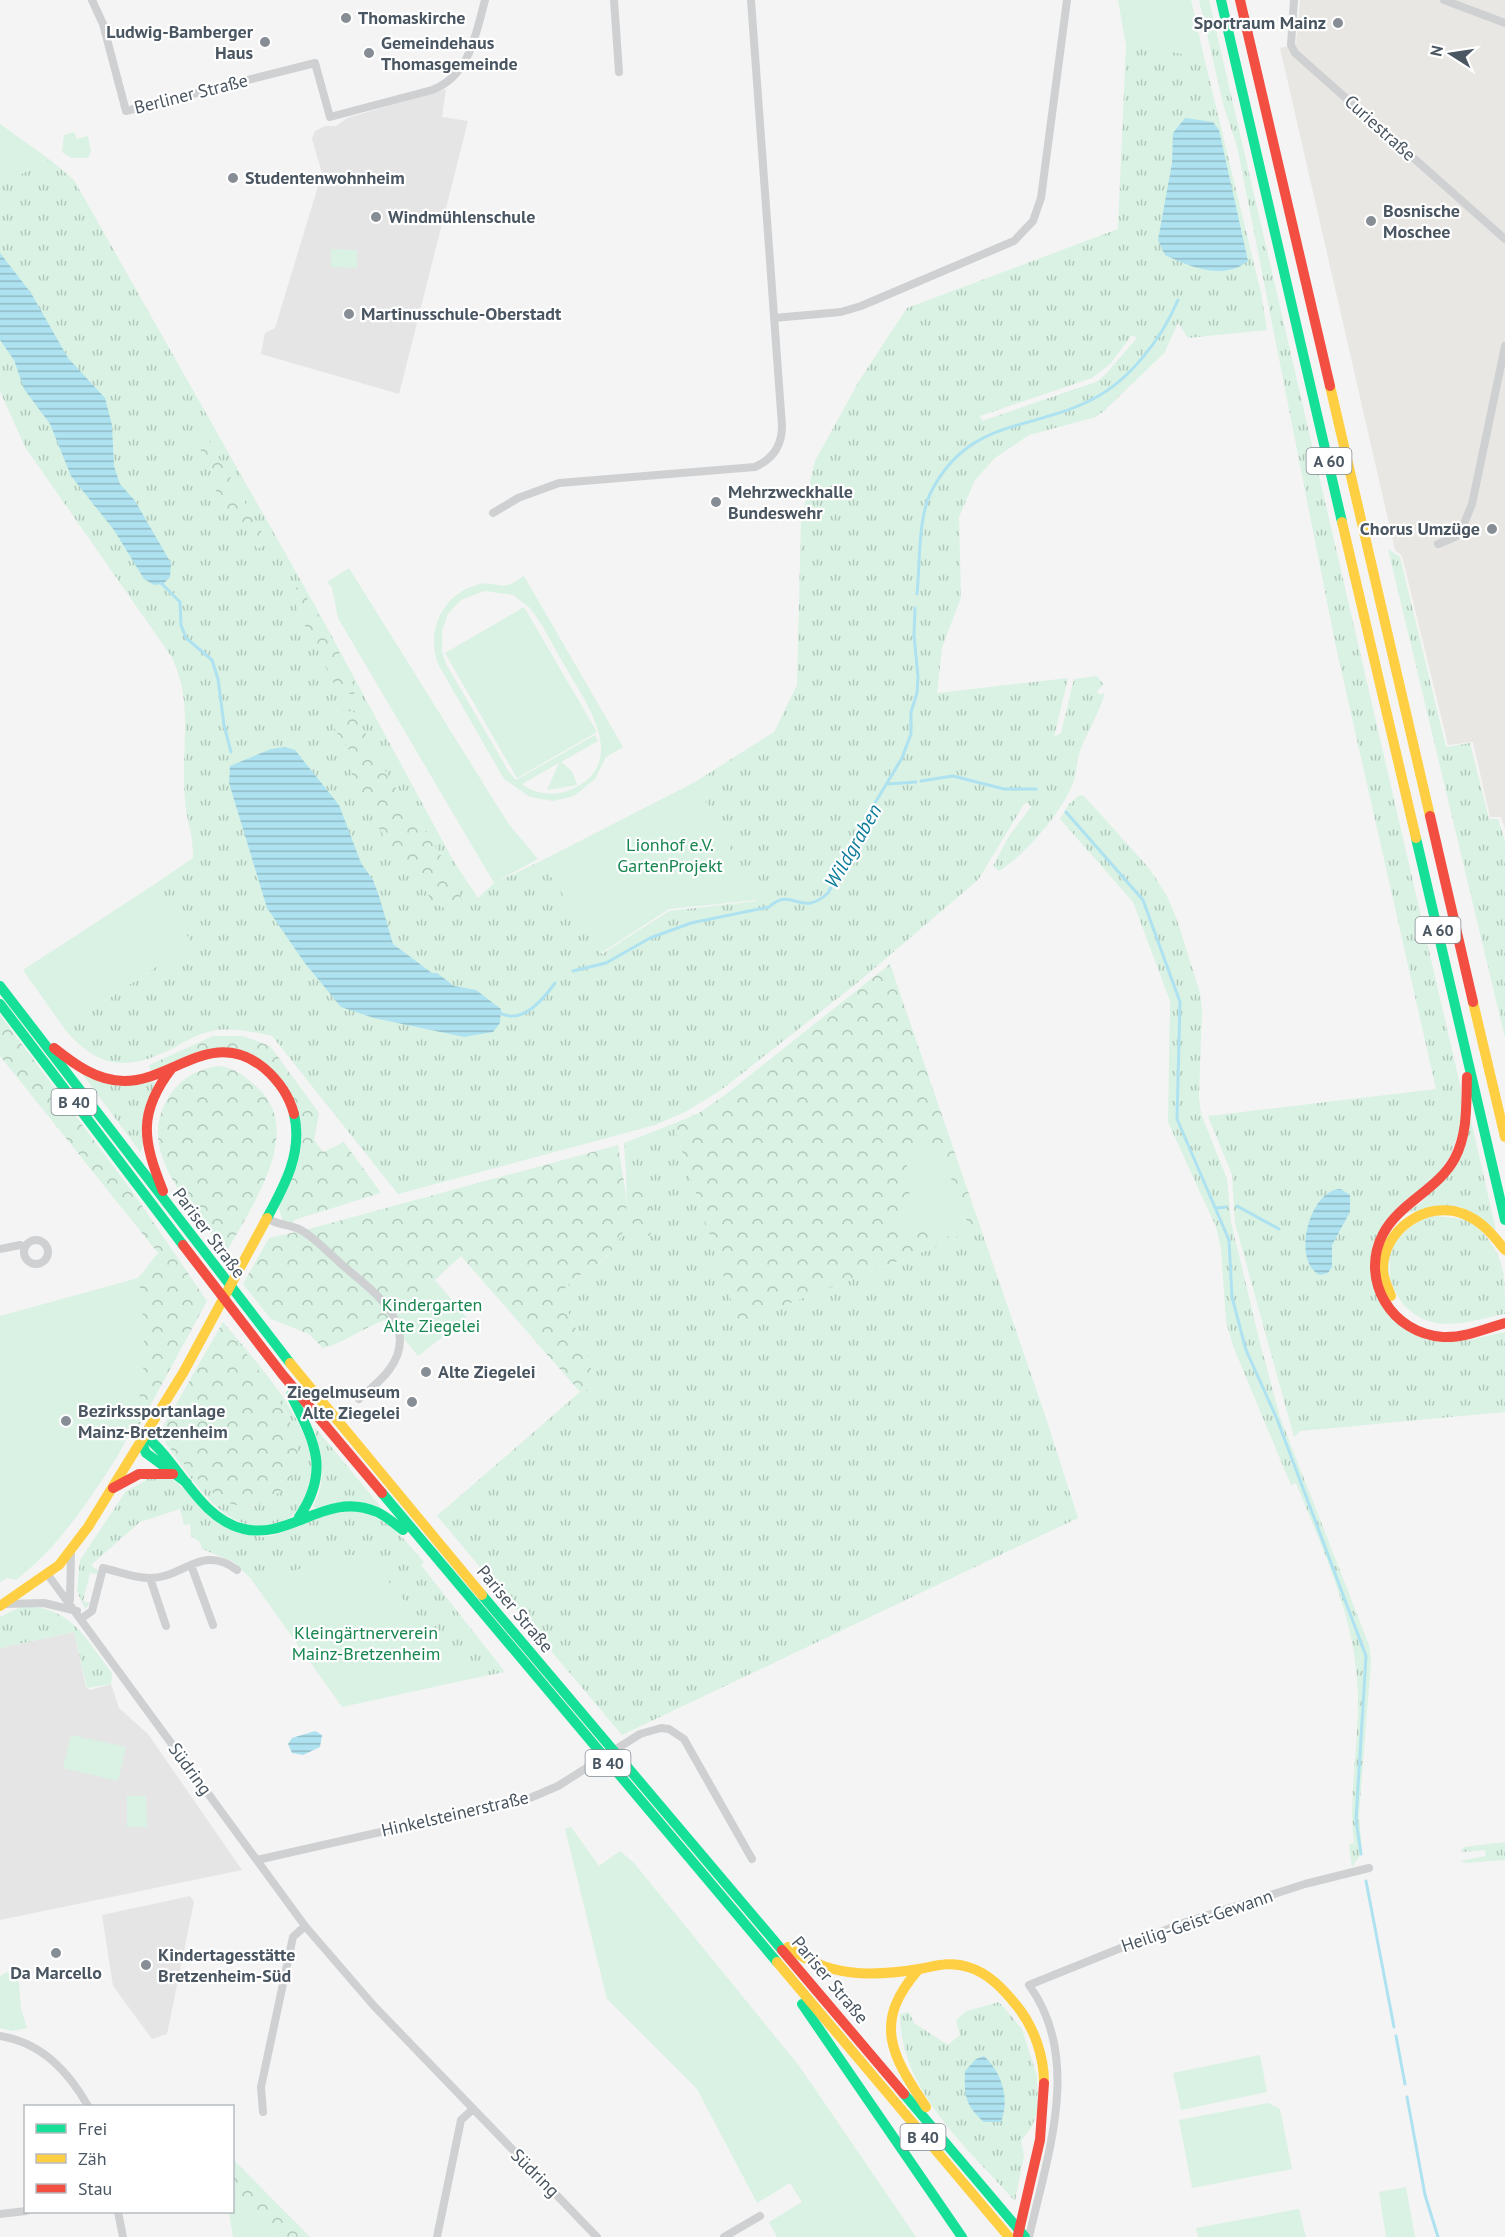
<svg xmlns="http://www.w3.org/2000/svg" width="1505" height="2237" viewBox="0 0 1505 2237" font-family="'PT Sans',sans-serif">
  <defs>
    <pattern id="grass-tufts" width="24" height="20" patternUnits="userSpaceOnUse" patternTransform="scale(1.5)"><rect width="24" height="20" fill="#d9f2e3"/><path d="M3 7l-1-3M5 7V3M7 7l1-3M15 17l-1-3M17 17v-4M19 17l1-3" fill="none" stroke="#b2c7bb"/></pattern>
    <pattern id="forest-crowns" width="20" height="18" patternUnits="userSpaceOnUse" patternTransform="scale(1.5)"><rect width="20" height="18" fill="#d9f2e3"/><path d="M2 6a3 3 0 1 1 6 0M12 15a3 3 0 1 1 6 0" fill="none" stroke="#b2c7bb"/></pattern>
    <pattern id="water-rules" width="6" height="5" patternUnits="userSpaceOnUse" patternTransform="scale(1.5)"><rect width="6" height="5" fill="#aee2f0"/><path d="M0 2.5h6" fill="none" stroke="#90bac6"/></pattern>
  </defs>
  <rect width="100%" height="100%" fill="#f4f4f4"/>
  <path fill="#e8e7e3" d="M1300,0H1505V829L1501,817H1490L1473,742L1448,745L1402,556L1395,550L1280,48L1296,44Z"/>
  <path fill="#e6e5e6" d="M446,89L442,117L468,121L399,394L261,354L265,333L275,328L322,173L312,139L315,131L325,126H336L347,118Z
    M74,1632L86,1687L90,1690L111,1684L119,1708L148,1734L242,1870L0,1920V1648Z
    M190,1896L194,1902L167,2034L152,2039L113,1986L102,1915Z"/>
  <path fill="url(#grass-tufts)" fill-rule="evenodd" d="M1199,0H1209L1461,1089V1126L1447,1165L1388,1220L1392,1320L1469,1340L1505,1332V1412L1300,1431L1294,1437L1235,1223L1232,1175L1208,1116L1436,1089L1336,647L1237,146L1224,107Z
    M1126,45L1204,57L1261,293L1267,330L1188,338L1178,323L1164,353L1104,411L1096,417L1029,435L995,458L975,480L959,517L961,597L942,648L937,693L1068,678L1054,737L1061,733L1074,679L1097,676L1103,684L1097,692L1100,695L1105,692C1100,711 1089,729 1081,748C1076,761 1077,776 1071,788C1059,815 1025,855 999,871L993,866L1009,836L1031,807L1028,803L1024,804L978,880L857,983L721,1090L687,1111L655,1125L398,1194L272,1036C253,1032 231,1027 212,1031C195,1034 181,1045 165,1052C122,1072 94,1065 64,1028L192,943L152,886L193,858C194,837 186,820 185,799C180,749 195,703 171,656L25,447L0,391V185L49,159L74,180L318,611L454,862L478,898L494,883L541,861L602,954L669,911L757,901L695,782L774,732L797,685L801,520L815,461L859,381L907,308L1118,229ZM1132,335L1137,338L1104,376L1096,382L982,421L980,416L1092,378L1110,364Z
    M1388,549L1400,557L1446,747L1470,743L1489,819H1498L1505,841V1038Z
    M1080,795L1084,796L1148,867L1166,894L1176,917L1200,993L1202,1011L1199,1096L1201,1114L1227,1179L1231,1222L1260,1343L1280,1417L1369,1645L1371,1662L1359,1814L1362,1852L1352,1867L1349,1844L1354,1843C1348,1795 1359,1745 1358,1697C1357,1621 1324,1553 1296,1483L1291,1485L1233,1346L1226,1321L1221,1249L1216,1227L1168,1122L1170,1001L1133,902L1060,819L1069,804Z
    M83,1075L151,1080L155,1083L141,1153Z
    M1471,1120L1496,1231C1463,1199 1447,1203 1405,1214L1423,1201Z
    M673,1124L739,1323L981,1229L1045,1415L1078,1518L622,1735L437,1516L580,1392L601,1385L590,1367L587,1351L561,1298C566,1280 584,1274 598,1264C636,1238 626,1183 624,1143Z
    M1426,1215L1472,1220C1505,1256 1505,1267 1505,1314C1482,1318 1455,1328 1432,1322C1398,1314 1375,1268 1398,1239C1405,1230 1417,1223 1426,1215Z
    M223,1322C255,1361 290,1397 308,1445C310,1451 315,1460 315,1467C314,1482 302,1510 289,1518C233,1550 194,1481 166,1444L215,1494L253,1506L275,1495L284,1486L287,1414Z
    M314,1426L385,1512L315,1508L313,1506C329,1479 319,1455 314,1426Z
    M145,1477L171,1479L178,1484L238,1533L263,1537L275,1535L343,1509L367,1513L394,1528L424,1562L421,1565L505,1672L470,1679L370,1560L345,1555L294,1571L251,1579L234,1562L202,1549L200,1542L191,1536L190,1524L184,1525L180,1509L140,1522L91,1565L98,1571L97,1574L90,1573L83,1601L90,1603L85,1609L77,1591L80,1560L126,1491L145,1481Z
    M23,1606C72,1607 85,1638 112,1673L111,1684L87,1688L74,1632L0,1648V1617Z
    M1505,1842V1860L1466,1863L1460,1861L1486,1856L1485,1850L1463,1852L1461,1851L1464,1847Z
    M999,2002L1022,2029L1037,2076L1038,2111L1031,2128L1021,2141L1024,2155L1015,2201C968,2148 900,2091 900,2014L909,2012L914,2023L948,2045L960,2035L956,2020L967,2011Z"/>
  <path fill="url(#forest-crowns)" fill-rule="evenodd" d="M203,430L268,543L257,549L237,513L231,517L209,478L216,476L193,437Z
    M297,587C322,611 343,660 356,692L352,695L340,690L332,681L314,640L299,616L292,593Z
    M343,710L354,712C368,736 379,762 394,785C418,823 450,860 463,904L455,913L432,902L416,873L391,848L371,815L366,798L351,778C360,748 336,741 331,719Z
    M890,964L981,1229L739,1323L673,1124L699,1113L729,1092ZM911,1210L954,1238L927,1230L905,1236L900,1225Z
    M0,1015L134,1194L207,1301L132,1439L128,1434C143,1386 146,1327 138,1278L158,1253L0,1056Z
    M213,1036H243L270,1046L319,1113L314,1140L323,1152L344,1142L381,1193L294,1220L292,1224L283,1221L279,1209L299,1113L242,1050L151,1071L149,1065Z
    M218,1066C236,1068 244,1076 258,1088C306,1132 249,1210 226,1253C196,1211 135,1154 167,1100C180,1078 195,1070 218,1066Z
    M618,1145C625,1196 642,1237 590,1269C577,1277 565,1283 561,1298L587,1351L590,1367L601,1385L580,1392L461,1256L402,1310L405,1340L385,1320C362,1328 346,1342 323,1348L309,1334L271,1319L243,1284L269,1238L309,1229Z
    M636,1178C649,1191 656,1219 650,1236L637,1235L633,1226L628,1182Z
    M223,1322C244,1352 284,1399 294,1433C297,1443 300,1455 297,1465C289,1494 253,1516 225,1501C202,1488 184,1462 166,1444L163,1427Z
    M232,2158L310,2237H281L239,2194L233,2196Z"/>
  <path fill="#d9f2e3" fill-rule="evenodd" d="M1118,0H1191L1204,57L1126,45Z
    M0,124L49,159L0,185Z
    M74,132L77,139L88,136L91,151L88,158H72L62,152L64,135Z
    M331,249L357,250V268L331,267Z
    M349,568L508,823L538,859L494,883L338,618L332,588L327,582Z
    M524,576L623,747L606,757L595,779L574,796L553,801L530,797L504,779L438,664C425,630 444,592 480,584C490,582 500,587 508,585C513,584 520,578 524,576ZM484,591L513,595L530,608C544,626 554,648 566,668C587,704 631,764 570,790C555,796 535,795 522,784L559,763L547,790L577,785L572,771L561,762L598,741L595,735L516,780L509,772L446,664L442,651V631L448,614L461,600Z
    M524,607L597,732L517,778L445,653Z
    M695,782L757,900L669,909L601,953L541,861Z
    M152,886L192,943L64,1028L23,970Z
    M938,1143L971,1232L954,1238L927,1230L905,1236L900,1225L911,1210L906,1158L909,1151Z
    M138,1278C147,1331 149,1395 124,1444C115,1462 103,1478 92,1495C68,1529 49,1554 16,1580L7,1578L0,1582V1316Z
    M435,1280L467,1318L418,1356L405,1340L401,1310Z
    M345,1555H361L370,1560L470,1679L342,1707L251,1579L294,1571Z
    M71,1735L126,1747L118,1781L63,1768Z
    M127,1796H146L147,1827H127Z
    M571,1827L599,1866L620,1851L634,1863L800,2067L916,2237H777L769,2222L802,2202L790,2183L757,2203L697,2089L607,1999L565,1829Z
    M18,1971L21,2009L27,2028L13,2031L0,2028V1977L5,1973Z
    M1260,2055L1267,2092L1181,2110L1173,2073Z
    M1268,2103L1280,2109L1292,2169L1192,2188L1179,2120Z
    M1406,2187L1415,2237H1386L1379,2192Z
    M239,2194L281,2237H233L229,2212H232L233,2196Z
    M1299,2209L1306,2237H1198L1196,2228Z"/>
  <path fill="url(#water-rules)" d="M1185,118L1213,122L1219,130L1248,261C1223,281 1191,267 1165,255L1158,240L1172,163L1173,133Z
    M0,253L31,293L68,358L105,398L112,425L114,466L120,484L135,501L171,563L170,577L163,584L154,585L144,579L114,530L71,476L50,424L24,389L14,360L0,340Z
    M285,747L295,750L339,805L361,863L373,880L379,896L393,944L432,973H437L454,986L476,990L501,1009L500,1023L493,1032L464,1037L374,1018L341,1007L304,962L267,908L229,783L230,766L271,749Z
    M1341,1189L1350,1195V1212L1332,1245V1267L1328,1273L1320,1275C1291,1262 1309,1189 1341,1189Z
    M315,1731L322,1735L320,1747L303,1755L292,1753L288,1744L292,1738Z
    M984,2056C1002,2073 1010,2098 1001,2122H984C965,2105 964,2095 965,2071L976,2059Z"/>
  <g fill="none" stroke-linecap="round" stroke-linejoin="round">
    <path stroke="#aee2f0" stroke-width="3" d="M161,583L180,602L181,625L186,638L212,660L218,679L224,725L231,752
      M917,594C920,565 918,520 930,494C968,417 1030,432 1093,399C1130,380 1162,338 1178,300
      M921,781L953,776L1004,789H1036
      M888,784L916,782
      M1066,812L1143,900L1180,1002L1177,1119L1229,1240L1232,1297L1246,1350L1277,1419L1366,1656L1356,1820L1361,1854
      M573,971L606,963L650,938L691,923L769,907C793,885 800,919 828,893L875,803L902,758L911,734V712L917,693L918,677L914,635L915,608
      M498,1012C521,1026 542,1001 555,983
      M1237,1206L1279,1229
      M1216,1208L1226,1207
      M1366,1881L1394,2027
      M1396,2036L1405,2084
      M1407,2097L1425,2195L1438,2237"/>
    <path stroke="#ced0d2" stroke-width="8" d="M92,0L103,24L126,111L315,63L330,117L432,90C470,76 476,33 485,0
      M614,0L619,72
      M1294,0L1291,45L1295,53L1505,239
      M1444,0L1505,23
      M774,318L841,312L861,306L1014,241L1033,221L1041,198L1067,0
      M493,513L518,498L559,483L755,467C773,459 782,446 782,426L751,0
      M1438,544L1455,537L1461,531L1472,504L1505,346
      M267,1218C278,1226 290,1224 301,1230C317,1239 332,1257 347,1269C376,1293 421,1327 389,1370C381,1381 369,1390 359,1399
      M24 1252a12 12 0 1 1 24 0a12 12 0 1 1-24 0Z
      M0,1249L20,1245L25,1247
      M191,1565L213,1625
      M48,1575L305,1926L374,2006L597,2237
      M150,1578L166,1626
      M70,1600L71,1551
      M4,1604L44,1603L77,1611
      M82,1618L92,1611L103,1568C117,1571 134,1578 149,1578C182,1579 202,1543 237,1570
      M257,1860L530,1798L558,1786L640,1734L661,1728L669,1729L684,1739L752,1859
      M0,2036C42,2043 68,2071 88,2106
      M263,2112L261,2087L293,1937L305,1926
      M118,2212L123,2237
      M0,2214L26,2211
      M437,2237L461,2120L472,2110
      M724,2237L760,2216
      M1029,2237C1047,2156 1083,2059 1029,1985L1183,1923L1305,1884L1369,1868"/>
    <path stroke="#16e098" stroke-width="10" d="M1221,0L1342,522
      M1416,838L1505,1220
      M0,986L290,1363
      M0,1004L183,1245
      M267,1218C285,1185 303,1152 294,1114
      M291,1395C314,1441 331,1470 299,1517
      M187,1483L146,1453L143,1446L145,1436C179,1462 199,1519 244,1529C292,1540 326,1490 377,1512C386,1516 395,1524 403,1530
      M382,1493L777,1962
      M482,1595L782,1950
      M802,2004L962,2237
      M904,2094L1025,2237"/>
    <path stroke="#ffcf43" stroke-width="10" d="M1330,386L1430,816
      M1342,522L1416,838
      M1473,1002L1505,1137
      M1391,1296C1388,1288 1383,1278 1383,1270C1382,1230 1427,1199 1464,1214C1483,1222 1493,1235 1505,1250
      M290,1363L482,1595
      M0,1606L59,1565L88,1527L183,1373L267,1218
      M788,1947C827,1977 871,1977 919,1969C935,1966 951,1961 968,1967C989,1973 1004,1990 1017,2006C1034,2027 1044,2056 1044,2083
      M777,1962L1009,2237
      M919,1969C872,2022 891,2055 926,2107"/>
    <path stroke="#f24e42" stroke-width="10" d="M1240,0L1330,386
      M1430,816L1473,1002
      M54,1048C74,1064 97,1081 124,1081C173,1081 213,1026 264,1068C278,1080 289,1095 294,1114
      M1467,1077C1466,1104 1468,1133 1455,1158C1438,1190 1400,1202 1383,1234C1359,1280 1392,1334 1443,1337C1464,1338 1485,1329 1505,1323
      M163,1191C143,1141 137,1113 172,1068
      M183,1245L282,1374L382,1493
      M113,1488L139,1474H173
      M782,1950L904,2094
      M1018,2235L1040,2140L1044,2083"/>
  </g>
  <g fill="#868d94" stroke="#fff" stroke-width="2">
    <circle cx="346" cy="18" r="6"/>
    <circle cx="1338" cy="23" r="6"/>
    <circle cx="265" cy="42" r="6"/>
    <circle cx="369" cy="53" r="6"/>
    <circle cx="233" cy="178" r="6"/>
    <circle cx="376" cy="217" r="6"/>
    <circle cx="1371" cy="221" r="6"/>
    <circle cx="349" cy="314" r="6"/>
    <circle cx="716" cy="502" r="6"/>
    <circle cx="1492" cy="529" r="6"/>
    <circle cx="426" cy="1372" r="6"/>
    <circle cx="412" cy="1402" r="6"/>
    <circle cx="66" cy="1421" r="6"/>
    <circle cx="56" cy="1953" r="6"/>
    <circle cx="146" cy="1965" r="6"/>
  </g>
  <g text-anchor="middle" stroke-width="4.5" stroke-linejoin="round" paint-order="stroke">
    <g fill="#fff" stroke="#808990" stroke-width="1.5">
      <rect x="1306.5" y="448" width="45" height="26" rx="4.5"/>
      <rect x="1415.5" y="917" width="45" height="26" rx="4.5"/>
      <rect x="51.5" y="1089" width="45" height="26" rx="4.5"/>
      <rect x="585.5" y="1750" width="45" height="26" rx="4.5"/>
      <rect x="900.5" y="2124" width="45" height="26" rx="4.5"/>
    </g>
    <g font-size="16" font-weight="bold" fill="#4a5661">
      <text x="1329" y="467">A 60</text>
      <text x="1438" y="936">A 60</text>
      <text x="74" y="1108">B 40</text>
      <text x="608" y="1769">B 40</text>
      <text x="923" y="2143">B 40</text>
    </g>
    <g font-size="18" font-weight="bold" fill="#4a5661" stroke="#fff" text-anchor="start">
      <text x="358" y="24">Thomaskirche</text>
      <text x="1326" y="29" text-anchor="end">Sportraum Mainz</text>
      <text x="253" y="38" text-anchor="end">Ludwig-Bamberger<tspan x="253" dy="21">Haus</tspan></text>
      <text x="381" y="49">Gemeindehaus<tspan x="381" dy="21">Thomasgemeinde</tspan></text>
      <text x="245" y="184">Studentenwohnheim</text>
      <text x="1383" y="217">Bosnische<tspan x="1383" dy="21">Moschee</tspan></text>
      <text x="388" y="223">Windmühlenschule</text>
      <text x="361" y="320">Martinusschule-Oberstadt</text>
      <text x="728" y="498">Mehrzweckhalle<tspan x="728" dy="21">Bundeswehr</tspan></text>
      <text x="1480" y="535" text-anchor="end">Chorus Umzüge</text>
      <text x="438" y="1378">Alte Ziegelei</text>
      <text x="400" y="1398" text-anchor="end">Ziegelmuseum<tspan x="400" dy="21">Alte Ziegelei</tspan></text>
      <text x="78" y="1417">Bezirkssportanlage<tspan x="78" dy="21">Mainz-Bretzenheim</tspan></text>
      <text x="158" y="1961">Kindertagesstätte<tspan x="158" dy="21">Bretzenheim-Süd</tspan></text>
      <text x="56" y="1979" text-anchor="middle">Da Marcello</text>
    </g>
    <g font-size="18" fill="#4a5661" stroke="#fff">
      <text transform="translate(191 94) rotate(-14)" y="6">Berliner Straße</text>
      <text transform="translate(1380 128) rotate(42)" y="6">Curiestraße</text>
      <text transform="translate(209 1233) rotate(53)" y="6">Pariser Straße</text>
      <text transform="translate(515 1609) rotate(50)" y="6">Pariser Straße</text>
      <text transform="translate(190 1769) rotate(54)" y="6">Südring</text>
      <text transform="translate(455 1814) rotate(-13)" y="6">Hinkelsteinerstraße</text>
      <text transform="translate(1197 1921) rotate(-19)" y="6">Heilig-Geist-Gewann</text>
      <text transform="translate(830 1980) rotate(50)" y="6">Pariser Straße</text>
      <text transform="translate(535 2173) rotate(45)" y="6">Südring</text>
    </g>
    <g font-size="18" fill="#17864f" stroke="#fff">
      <text x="670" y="851">Lionhof e.V.<tspan x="670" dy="21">GartenProjekt</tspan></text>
      <text x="432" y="1311">Kindergarten<tspan x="432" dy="21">Alte Ziegelei</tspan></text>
      <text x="366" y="1639">Kleingärtnerverein<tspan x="366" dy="21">Mainz-Bretzenheim</tspan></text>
    </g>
    <g font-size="20" font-style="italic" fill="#0c7c9b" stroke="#fff">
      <text transform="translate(853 846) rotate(-60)" y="7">Wildgraben</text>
    </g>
  </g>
  <rect x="24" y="2105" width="210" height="108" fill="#ffffff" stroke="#b7bbc0" stroke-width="1.5"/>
  <rect x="36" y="2124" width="30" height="9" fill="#16e098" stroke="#b7bbc0" stroke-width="1.5"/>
  <text x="78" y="2135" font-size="18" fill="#4a5661">Frei</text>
  <rect x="36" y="2154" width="30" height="9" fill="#ffcf43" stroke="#b7bbc0" stroke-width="1.5"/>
  <text x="78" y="2165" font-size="18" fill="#4a5661">Zäh</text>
  <rect x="36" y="2184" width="30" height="9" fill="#f24e42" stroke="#b7bbc0" stroke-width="1.5"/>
  <text x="78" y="2195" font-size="18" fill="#4a5661">Stau</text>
  <g transform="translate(1451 54) rotate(282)" stroke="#ffffff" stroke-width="4.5" paint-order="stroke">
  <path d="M0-4.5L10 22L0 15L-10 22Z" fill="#4a5661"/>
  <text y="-9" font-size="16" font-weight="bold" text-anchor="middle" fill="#4a5661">N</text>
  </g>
</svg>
